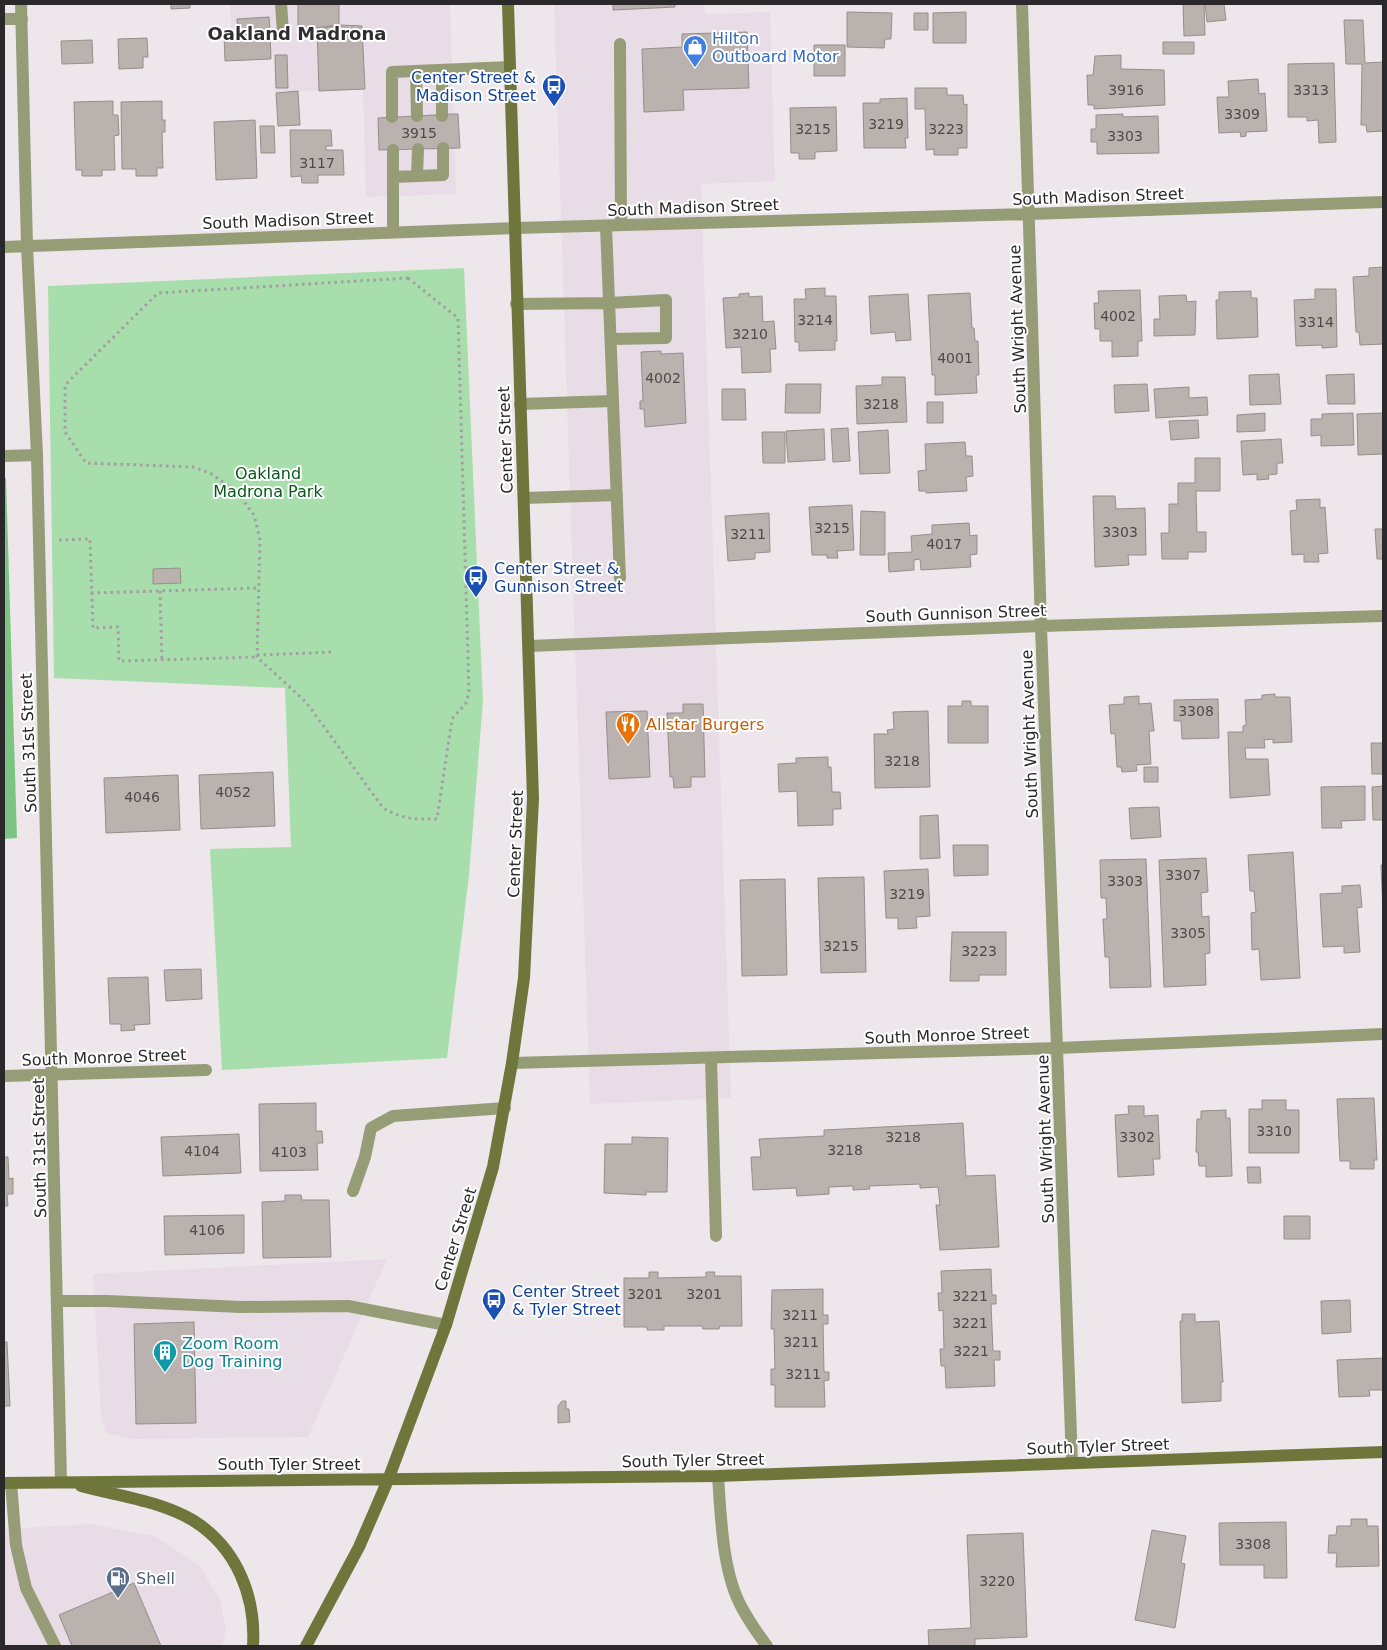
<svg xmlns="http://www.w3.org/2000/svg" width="1387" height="1650" viewBox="0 0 1387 1650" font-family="'DejaVu Sans',sans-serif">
  <rect width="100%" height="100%" fill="#ede7ec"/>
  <path fill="#e8dce7" d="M230,4H450L456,194L366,197L363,89L275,92L273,56L232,57Z
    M554,4H704L705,14L770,12L775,181L701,184L731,1098L590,1104Z
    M387,1259L308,1437L132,1439L106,1433L101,1416L93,1274Z
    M90,1524L155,1536L199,1565L220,1600L226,1630L222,1646H4V1529Z"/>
  <path fill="#a8deab" d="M464,268L483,701L469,875L447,1058L222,1070L210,849L291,847L285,688L54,678L48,286Z"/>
  <path fill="#7cc481" d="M4,478H6L17,838L4,839Z"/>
  <path fill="#bab2af" stroke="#968e8b" d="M171,4H190V8L171,9Z
    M298,4H339V25L298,30Z
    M613,4H675V7L613,10Z
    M1183,4H1204L1205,35L1184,36Z
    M1205,4H1224L1226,20L1207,22Z
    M847,12L892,13L891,39H885L884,48L847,47Z
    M966,12V43H933V13Z
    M914,13H928V30H914Z
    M269,17L270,32L238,34L237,19Z
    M1344,20H1363L1365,63L1383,62V131L1367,132L1366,125H1361L1362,64H1346Z
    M339,25L362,26L365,89L319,91L317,29Z
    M270,32L271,59L225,61L224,35Z
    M747,32L749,88L683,90L684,110L644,112L642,49L682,47V34Z
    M147,38L148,57H143V68L119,69L118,39Z
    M92,40L93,63L62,64L61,41Z
    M1163,42H1194V54H1163Z
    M814,45H845V76H814Z
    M275,55H287L288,88H276Z
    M1121,55V69L1164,70L1165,105L1094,109V105H1088L1087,75H1093L1095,56Z
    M1334,63L1336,142L1319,143L1318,120L1307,121V117H1288V64Z
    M1258,79L1259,94L1265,93L1267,131L1246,132V136L1241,137L1240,132L1219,133L1217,97H1229L1228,81Z
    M915,88H947V95H963L964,105L967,104V148H958V155H934V149L926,150L925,109H915Z
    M298,91L300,125L278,126L276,93Z
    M907,98L908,138H905L906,148H864L863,103H880V99Z
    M113,101V115H118L119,135L114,136L115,170H102V176H82V170H76L74,102Z
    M162,101V120H165V132H162L163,168H157V176H136V169H122L121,102Z
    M836,107L837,151L815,152V159H799V153H791L790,108Z
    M453,114H458L460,148L379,150L378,118Z
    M1123,114V117L1158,116L1159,153L1097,154V142H1091V129H1096V115Z
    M255,120L257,178L216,180L214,122Z
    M260,126H274L275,153H261Z
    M290,130H331L332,146H326V150H343L344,175H318V183H302L301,176L291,177Z
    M1383,267V344L1360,345L1359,332H1356L1353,277L1369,276V268Z
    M825,288V296H836L837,341H835V350L799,351V342H795L794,299H806L805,289Z
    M1315,289H1336L1337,347L1322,348V345L1296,346L1294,300L1315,299Z
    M1140,290L1142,341H1138V356L1112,357V341H1100V329H1095L1094,303H1099L1098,291Z
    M1251,291V298H1257L1258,337L1217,339L1216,300H1219V292Z
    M749,293V297L762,296L763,322L774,321L776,349H770L771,372L742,373L741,347L726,348L723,298L739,297V294Z
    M970,293L972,328H974L975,341H978L979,375H976L977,393L935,395V375H932L928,295Z
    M908,294L911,340L896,341L895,332L871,334L869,296Z
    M1186,295L1187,302L1196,301L1195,335L1154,336V319H1160L1159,296Z
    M661,351V354L683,353L686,423L645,427L644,409H640V401H643L641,352Z
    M1279,374L1281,404L1250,405L1249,375Z
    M1354,374L1355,404H1328L1326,375Z
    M882,377H905L907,422L857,424L856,386L882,385Z
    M786,384H821L820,413H785Z
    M1147,384L1149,411L1115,413L1114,385Z
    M1189,387V398L1207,397L1208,415L1156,418L1154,389Z
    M722,389H745L746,420H722Z
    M927,402H943V423H927Z
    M1265,413V431L1237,432V415Z
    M1353,413L1354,445L1321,446V435L1311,436V419H1322V414Z
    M1383,413V454L1358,455L1357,414Z
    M1198,420L1199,438L1171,440L1169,421Z
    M848,428L850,461L833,462L831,429Z
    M824,429L825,460L788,462L786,431Z
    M888,430L890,473L860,474L858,432Z
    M762,432H785V463H763Z
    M1281,439L1283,463H1277V474L1268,475L1269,479L1257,480V474L1243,475L1241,441Z
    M965,442L966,456H972L973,476L966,477L967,491L926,493V491H919L918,471L926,470L925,444Z
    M1195,458H1220V491H1196L1197,532H1206V552H1188V559H1162L1161,533H1169V504H1178V483H1195Z
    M1093,496H1115L1116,509L1145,508L1146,555H1128L1129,565L1095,567Z
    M1320,499V508L1325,507L1328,553L1318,554L1319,562H1304V554L1292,555L1290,511L1297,510L1296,500Z
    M852,505L854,550L837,551L838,558H827V555H812L809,507Z
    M861,511L885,512V555H860Z
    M769,513L770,552L755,553V559L728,561L725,516Z
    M969,523L970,536L977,535V554L970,555L971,567L921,570L920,559L914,560V570L889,572L888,553L912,552L911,536L932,534V525Z
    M1375,529H1383V559H1377Z
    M180,568L181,583L153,584V569Z
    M1275,694V697H1290L1292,742L1273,743V739L1264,740L1265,748H1245L1246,759H1268L1270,795L1230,798L1228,732H1243V726L1246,725L1245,700L1262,699V695Z
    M1139,696V704L1151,703L1154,731H1149L1151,764L1136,765L1137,771L1122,772L1121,767H1117L1115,733L1111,734L1109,705L1124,704V697Z
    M1218,699L1219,738L1182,739L1181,721H1174V700Z
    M962,701H971V706H988V743H948V706H962Z
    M683,704H703L705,777H691V787L674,788L673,777H670L667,713H683Z
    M647,711L650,777L609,779L606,712Z
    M928,711L930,787L875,788L874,734H888L887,730L894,729L893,712Z
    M1371,743H1383V774H1372Z
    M828,757V767H831L832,792H840L841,809H833V825L798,826L797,791L779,792L778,764L796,763V758Z
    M1144,767H1158V782H1144Z
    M273,772L275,826L201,829L199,775Z
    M178,775L180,830L106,833L104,778Z
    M1365,786V820L1341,821L1342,828H1322L1321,787Z
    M1383,786V820H1373L1372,787Z
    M1159,807L1161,837L1131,839L1129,808Z
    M938,815L940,858L920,859V816Z
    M953,845H988V875L954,876Z
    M1293,852L1300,978L1261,980L1259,949L1252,950L1251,913L1256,912L1254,891H1250L1248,855Z
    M1206,858L1208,892L1201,893L1202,917L1209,916L1210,953L1205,954L1206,985L1164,987L1159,860Z
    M1146,859L1151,987L1110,988L1109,957H1105L1103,919H1107L1106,898H1101L1100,860Z
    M1381,865H1383V911Z
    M928,869L930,916L916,917L917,928L898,929V918H886L884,871Z
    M864,877L866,972L821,973L818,878Z
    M785,879L787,975L742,976L740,880Z
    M1360,885L1362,907L1357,908L1360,952L1344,953V946L1323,947L1320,894L1342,893V886Z
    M952,932H1006V975H979V981H950Z
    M201,969L202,999L166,1001L164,970Z
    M148,977L150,1024L134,1025L135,1030L121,1031V1024H110L108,978Z
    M1374,1098L1377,1160H1374V1169H1350V1161H1340L1337,1099Z
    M1262,1100H1286V1110H1299V1153H1249V1109H1262Z
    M316,1103V1131H322L323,1143H317L318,1170L260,1171L259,1104Z
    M1128,1106H1144V1116L1158,1115L1160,1159H1153L1154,1175L1118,1177L1115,1115L1129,1114Z
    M1226,1110V1118H1230L1232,1176L1206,1177V1166H1199L1198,1152H1196L1197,1119H1201V1111Z
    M963,1123L966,1176L995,1175L999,1247L940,1250L936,1205H940L938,1187L920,1188V1184L869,1186L870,1189L853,1190V1186L829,1187V1194L797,1196L796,1188L753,1190L751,1157H761L759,1139L824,1136V1130Z
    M239,1134L241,1173L163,1176L161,1137Z
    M632,1137L668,1138L667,1192H646V1195L604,1193L605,1144H632Z
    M4,1157H8L9,1179L13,1178V1194H7L8,1206H4Z
    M1247,1167H1260L1261,1183H1248Z
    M285,1195H301L302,1200H329L331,1257L263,1258L262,1202L285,1201Z
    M244,1215V1253L165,1255L164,1216Z
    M1284,1216H1310V1239H1284Z
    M991,1269L992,1295H996V1304H991L993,1351H1000V1360H994L995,1386L946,1388L945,1366H941L940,1349H944L943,1310L939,1311L938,1293H942L941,1271Z
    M649,1272H658V1278L706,1277V1272H715L714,1276H741L742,1326H720L719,1329H703L702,1326H664V1330H647V1327H624V1278H649Z
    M823,1289V1315H828V1324H823L824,1372H829V1380L824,1381L825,1407H775V1385H771V1369H775L774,1329H771L772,1290Z
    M1350,1300L1351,1332L1322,1334L1321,1301Z
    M1182,1314H1195V1322L1219,1321L1223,1382H1221V1401L1182,1403L1180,1321H1182Z
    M194,1322L196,1423L136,1424L134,1324Z
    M4,1342H7L10,1406H4Z
    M1383,1358V1390H1369L1370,1396L1339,1397L1337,1360Z
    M562,1401H566V1409H569L570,1422L558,1423V1406Z
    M1351,1519H1367V1526H1378L1379,1566L1336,1567L1337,1553H1328L1329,1535H1336L1337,1526H1351Z
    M1286,1522L1287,1578H1264V1565H1220L1219,1523Z
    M1152,1530L1186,1536L1181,1563L1185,1564L1175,1628L1135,1620Z
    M1023,1533L1027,1637L975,1639V1646H929L928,1630L971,1628L967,1535Z
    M134,1583L161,1646H72L59,1615Z"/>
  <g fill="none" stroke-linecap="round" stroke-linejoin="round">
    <path stroke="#a39ea2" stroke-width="3" stroke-dasharray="2.5 4" stroke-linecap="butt" d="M408,278L458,318L469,692L466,703L452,719L437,819C413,819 405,820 383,808L306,702L257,657L260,540L254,515L237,492L210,473L193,467L86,463L65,432V385L158,293Z
      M59,540L90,539L93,628L118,627L119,661L257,657
      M160,591L162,660
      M91,593L258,588
      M257,655L334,652"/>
    <path stroke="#969c76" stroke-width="12" d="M281,4L283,32
      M4,19H22
      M620,44L621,225
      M442,70V116
      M416,71L417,116
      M392,117V72L510,67
      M393,150V232
      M417,176L418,149
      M393,177L443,175V148
      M606,226L620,578
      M516,304L609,303L666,300V338L611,339
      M520,404L613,401
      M4,456L37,455
      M524,498L617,495
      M711,1059L716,1236
      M353,1191L365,1157L371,1128L393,1116L505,1108
      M58,1301H107L241,1307L348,1306L446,1325
      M718,1476C721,1517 722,1572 742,1608C749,1621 758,1634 767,1646
      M11,1483L16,1545L26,1588L55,1646"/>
    <path stroke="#969c76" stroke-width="12" d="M21,4L27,246L37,455L61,1481
      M1022,4C1030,212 1034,419 1041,627C1051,906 1063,1184 1072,1463
      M4,247L515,228L1030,214L1383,202
      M529,646L1041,626L1383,616
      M512,1063L1059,1048L1383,1034
      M4,1076L206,1070"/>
    <path stroke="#6f763c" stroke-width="12" d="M4,1483L718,1476L1383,1452
      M81,1486C118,1496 161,1501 194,1521C237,1548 256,1597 253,1646
      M306,1646L359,1547L388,1480L446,1325L493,1167L512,1063L524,978L533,799L508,4"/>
  </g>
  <defs>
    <g id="shop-pin" transform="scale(1.25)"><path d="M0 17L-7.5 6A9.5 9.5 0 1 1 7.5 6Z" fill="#3f7fe0" stroke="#fff"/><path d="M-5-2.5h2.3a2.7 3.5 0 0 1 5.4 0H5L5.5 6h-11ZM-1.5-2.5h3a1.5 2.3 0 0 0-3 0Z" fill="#fff"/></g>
    <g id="bus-pin" transform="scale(1.25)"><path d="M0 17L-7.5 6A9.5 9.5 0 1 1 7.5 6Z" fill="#1a4fb4" stroke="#fff"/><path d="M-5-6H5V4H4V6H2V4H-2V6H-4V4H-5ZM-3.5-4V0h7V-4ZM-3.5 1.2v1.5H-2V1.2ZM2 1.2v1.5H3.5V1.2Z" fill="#fff"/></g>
    <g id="restaurant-pin" transform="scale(1.25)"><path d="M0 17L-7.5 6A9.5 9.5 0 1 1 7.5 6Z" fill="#e8710a" stroke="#fff"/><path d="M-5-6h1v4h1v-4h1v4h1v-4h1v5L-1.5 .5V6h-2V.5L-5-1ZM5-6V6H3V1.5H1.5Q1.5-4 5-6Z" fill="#fff"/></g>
    <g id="building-pin" transform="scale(1.25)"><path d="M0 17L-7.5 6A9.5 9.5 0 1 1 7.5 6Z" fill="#0f9aa8" stroke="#fff"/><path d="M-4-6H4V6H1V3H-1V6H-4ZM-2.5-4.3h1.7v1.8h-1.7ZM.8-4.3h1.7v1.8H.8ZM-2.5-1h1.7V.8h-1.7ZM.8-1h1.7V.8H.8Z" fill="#fff"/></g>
    <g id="fuel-pin" transform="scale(1.25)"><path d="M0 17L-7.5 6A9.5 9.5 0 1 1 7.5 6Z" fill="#5c6f8a" stroke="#fff"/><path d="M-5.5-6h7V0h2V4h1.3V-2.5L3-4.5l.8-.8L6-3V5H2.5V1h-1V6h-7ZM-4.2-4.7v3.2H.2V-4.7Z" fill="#fff"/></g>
  </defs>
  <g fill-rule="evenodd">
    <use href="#shop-pin" x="695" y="47"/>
    <use href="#bus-pin" x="554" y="86"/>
    <use href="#bus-pin" x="476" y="577"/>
    <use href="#restaurant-pin" x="628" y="724"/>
    <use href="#bus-pin" x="494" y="1300"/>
    <use href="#building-pin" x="165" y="1352"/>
    <use href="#fuel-pin" x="118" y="1578"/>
  </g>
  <g text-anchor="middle" stroke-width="4" stroke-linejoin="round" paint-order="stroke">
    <g font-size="14" fill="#4e4a4b">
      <text x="1126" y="95">3916</text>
      <text x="1311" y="95">3313</text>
      <text x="1242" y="119">3309</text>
      <text x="886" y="129">3219</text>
      <text x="813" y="134">3215</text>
      <text x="946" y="134">3223</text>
      <text x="419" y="138">3915</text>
      <text x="1125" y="141">3303</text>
      <text x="317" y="168">3117</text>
      <text x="1118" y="321">4002</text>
      <text x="815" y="325">3214</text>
      <text x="1316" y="327">3314</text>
      <text x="750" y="339">3210</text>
      <text x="955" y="363">4001</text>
      <text x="663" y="383">4002</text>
      <text x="881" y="409">3218</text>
      <text x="832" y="533">3215</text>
      <text x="1120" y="537">3303</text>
      <text x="748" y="539">3211</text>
      <text x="944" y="549">4017</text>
      <text x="1196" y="716">3308</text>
      <text x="902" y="766">3218</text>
      <text x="233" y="797">4052</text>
      <text x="142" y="802">4046</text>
      <text x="1183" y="880">3307</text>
      <text x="1125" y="886">3303</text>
      <text x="907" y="899">3219</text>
      <text x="1188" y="938">3305</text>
      <text x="841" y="951">3215</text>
      <text x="979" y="956">3223</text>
      <text x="1274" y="1136">3310</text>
      <text x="903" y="1142">3218</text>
      <text x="1137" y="1142">3302</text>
      <text x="845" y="1155">3218</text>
      <text x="202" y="1156">4104</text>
      <text x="289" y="1157">4103</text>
      <text x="207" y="1235">4106</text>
      <text x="645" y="1299">3201</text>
      <text x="704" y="1299">3201</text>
      <text x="970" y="1301">3221</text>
      <text x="800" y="1320">3211</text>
      <text x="970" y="1328">3221</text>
      <text x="801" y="1347">3211</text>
      <text x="971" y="1356">3221</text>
      <text x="803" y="1379">3211</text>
      <text x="1253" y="1549">3308</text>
      <text x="997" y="1586">3220</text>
    </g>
    <g font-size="16" fill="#366cbe" stroke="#fff" text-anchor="start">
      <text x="712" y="44">Hilton<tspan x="712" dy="18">Outboard Motor</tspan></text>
    </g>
    <g font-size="16" fill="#164399" stroke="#fff" text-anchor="start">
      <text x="536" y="83" text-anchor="end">Center Street &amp;<tspan x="536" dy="18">Madison Street</tspan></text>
      <text x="494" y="574">Center Street &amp;<tspan x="494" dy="18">Gunnison Street</tspan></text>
      <text x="512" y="1297">Center Street<tspan x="512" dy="18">&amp; Tyler Street</tspan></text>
    </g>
    <g font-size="16" fill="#2a282a" stroke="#fff">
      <text transform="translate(1098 196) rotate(-2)" y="6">South Madison Street</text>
      <text transform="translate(693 207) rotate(-2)" y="6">South Madison Street</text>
      <text transform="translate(288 220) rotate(-2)" y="6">South Madison Street</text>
      <text transform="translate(1017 329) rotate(-92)" y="6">South Wright Avenue</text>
      <text transform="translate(505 440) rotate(-92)" y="6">Center Street</text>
      <text transform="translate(956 613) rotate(-2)" y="6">South Gunnison Street</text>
      <text transform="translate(1029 734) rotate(-92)" y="6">South Wright Avenue</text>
      <text transform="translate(28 743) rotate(-92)" y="6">South 31st Street</text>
      <text transform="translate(515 844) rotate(-88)" y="6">Center Street</text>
      <text transform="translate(947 1035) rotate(-2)" y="6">South Monroe Street</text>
      <text transform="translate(104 1057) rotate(-2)" y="6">South Monroe Street</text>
      <text transform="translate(1045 1139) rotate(-92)" y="6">South Wright Avenue</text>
      <text transform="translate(39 1148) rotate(-91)" y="6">South 31st Street</text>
      <text transform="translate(455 1239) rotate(-73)" y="6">Center Street</text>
      <text transform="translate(1098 1446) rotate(-2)" y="6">South Tyler Street</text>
      <text transform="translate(693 1460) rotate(-1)" y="6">South Tyler Street</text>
      <text x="289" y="1470">South Tyler Street</text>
    </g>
    <g font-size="16" fill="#06581a" stroke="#fff">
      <text x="268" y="479">Oakland<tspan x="268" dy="18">Madrona Park</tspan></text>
    </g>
    <g font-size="16" fill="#c56008" stroke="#fff" text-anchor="start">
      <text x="646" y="730">Allstar Burgers</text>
    </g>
    <g font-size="16" fill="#0d838f" stroke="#fff" text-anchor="start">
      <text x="182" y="1349">Zoom Room<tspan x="182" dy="18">Dog Training</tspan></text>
    </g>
    <g font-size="16" fill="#4e5e75" stroke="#fff" text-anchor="start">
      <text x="136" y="1584">Shell</text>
    </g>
    <g font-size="18" font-weight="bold" fill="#302c30" stroke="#fff">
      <text x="297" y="40">Oakland Madrona</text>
    </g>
  </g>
  <rect width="1387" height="1650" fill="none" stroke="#2a282a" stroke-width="10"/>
</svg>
